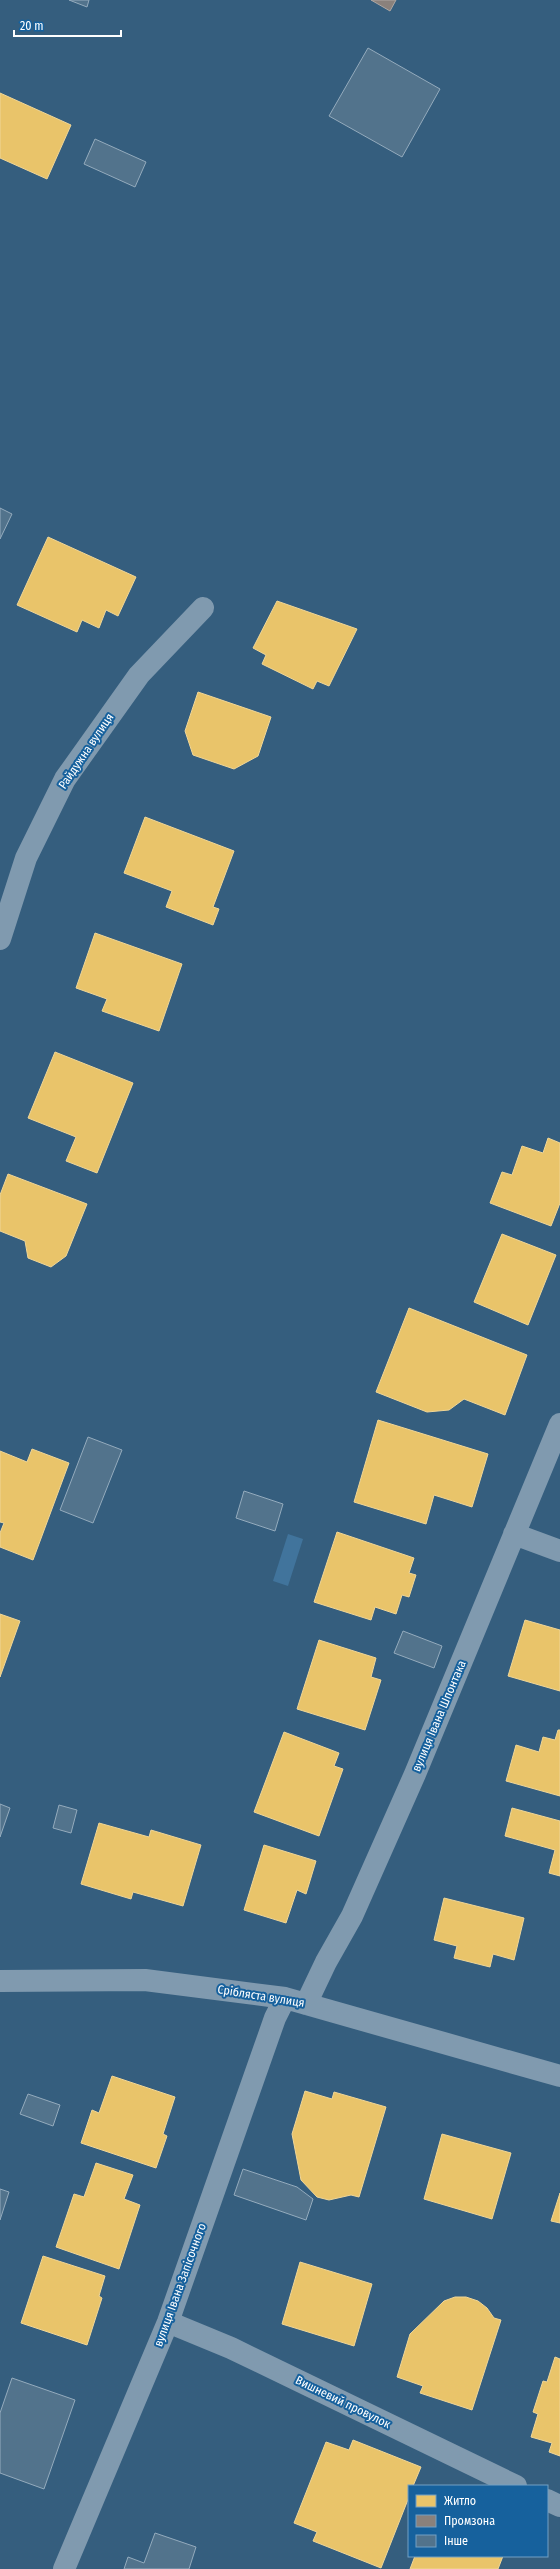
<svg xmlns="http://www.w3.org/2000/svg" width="560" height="2569" viewBox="0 0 560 2569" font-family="'Fira Sans Condensed',sans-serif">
  <rect width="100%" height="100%" fill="#355e7e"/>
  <path fill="#41749c" d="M288,1534L303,1539L288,1586L273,1581Z"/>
  <path fill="#e9c46a" stroke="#f0d697" d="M0,93L71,125L47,179L0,158Z
    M48,537L136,577L118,616L106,610L99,628L82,620L77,632L17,605Z
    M277,601L357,629L329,686L317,681L313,689L262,664L266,655L253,648Z
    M198,692L271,717L258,756L234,769L193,755L185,731Z
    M145,817L234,851L213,907L219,909L213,925L166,907L172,891L124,873Z
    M95,933L182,964L159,1031L102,1011L107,999L76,988Z
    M55,1052L133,1083L97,1173L66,1161L76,1137L28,1118Z
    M548,1138L560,1143V1203L551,1226L490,1203L502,1172L512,1175L522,1146L543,1153Z
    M8,1174L87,1204L66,1256L51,1267L28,1258L25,1241L0,1231V1195Z
    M502,1234L556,1255L528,1325L474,1302Z
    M409,1308L527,1355L505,1415L464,1399L449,1410L427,1412L376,1392Z
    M378,1420L488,1454L472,1507L434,1495L426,1524L354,1502Z
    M32,1449L69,1463L33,1560L0,1547V1533L4,1523L0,1522V1451L27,1462Z
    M337,1532L414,1558L409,1573L416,1575L409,1597L402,1595L396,1614L375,1607L371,1620L314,1602Z
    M0,1614L20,1621L0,1677Z
    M525,1620L560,1630V1691L508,1676Z
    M319,1640L376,1658L371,1677L381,1680L365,1730L297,1709Z
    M558,1730H560V1796L506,1781L516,1745L539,1752L543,1737L555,1740Z
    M284,1732L339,1753L334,1766L343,1769L319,1836L254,1812Z
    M512,1808L560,1821V1876L549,1873L555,1850L505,1836Z
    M99,1823L149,1837L151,1830L201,1845L183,1906L133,1892L131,1899L81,1884Z
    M264,1845L316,1861L306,1894L297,1890L286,1923L244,1910Z
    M444,1898L524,1918L514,1960L493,1954L490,1967L454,1958L457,1946L434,1940Z
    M112,2076L175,2097L163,2134L167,2136L156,2168L81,2143L92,2110L99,2113Z
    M305,2091L332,2099L334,2092L386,2107L359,2197L351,2195L329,2200L317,2197L301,2180L292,2134Z
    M442,2134L511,2153L492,2219L424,2199Z
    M96,2163L133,2175L124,2199L140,2205L119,2269L56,2247L74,2194L84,2197Z
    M560,2193V2223L551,2221Z
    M43,2256L105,2276L99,2296L102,2298L87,2345L21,2323Z
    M300,2262L372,2284L354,2346L282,2324Z
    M455,2297H466L478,2301L487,2308L494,2318L501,2320L472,2410L420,2393L423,2386L397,2377L410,2334L444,2301Z
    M555,2357L560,2359V2456L549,2452L552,2443L531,2437L538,2414L533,2412L543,2381L547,2382Z
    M353,2440L421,2467L413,2486H409V2497L381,2568L313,2541L317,2532L294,2523L326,2442L349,2450Z
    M415,2556H503L498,2569H410Z"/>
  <path fill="#8a817c" stroke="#ada7a3" d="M371,0H396L390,11Z"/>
  <path fill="#52738c" stroke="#94abbd" d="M69,0H89L87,7Z
    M368,48L440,89L402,157L329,116Z
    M95,139L146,162L135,187L84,164Z
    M0,508L12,514L0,539Z
    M88,1437L122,1450L93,1523L60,1510Z
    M244,1491L283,1504L275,1531L236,1518Z
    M403,1631L442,1646L434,1668L394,1653Z
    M0,1804L10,1808L0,1837Z
    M59,1805L77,1810L71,1833L53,1828Z
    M28,2094L60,2105L53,2126L20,2114Z
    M243,2169L297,2187L313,2199L306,2220L234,2195Z
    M0,2189L9,2192L0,2220Z
    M12,2378L75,2400L44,2489L0,2473V2413Z
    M155,2533L196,2547L189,2569H124L128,2557L144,2563Z"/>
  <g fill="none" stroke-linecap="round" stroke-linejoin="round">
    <path stroke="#809aaf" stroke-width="22" d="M0,939L26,858L65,779L139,675L203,608
      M514,1534L560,1551
      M0,1981L145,1980L285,1998L560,2076
      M306,2004L326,1962L352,1916L415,1774L560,1424
      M168,2322L231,2348L516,2486
      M547,2500L560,2506
      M64,2569L168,2322L275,2018L285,1998"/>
  </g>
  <g text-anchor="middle" stroke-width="4" stroke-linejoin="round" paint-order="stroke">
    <g font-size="12" fill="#fff" stroke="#16619d">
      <text transform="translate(86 751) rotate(-56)" y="4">Райдужна вулиця</text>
      <text transform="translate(439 1716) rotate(-67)" y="4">вулиця Івана Шпонтака</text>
      <text transform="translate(261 1996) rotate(9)" y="4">Срібляста вулиця</text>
      <text transform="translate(180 2285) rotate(-70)" y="4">вулиця Івана Запісочного</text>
      <text transform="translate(343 2402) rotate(26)" y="4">Вишневий провулок</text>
    </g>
  </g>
  <rect x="408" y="2485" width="140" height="72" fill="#16619d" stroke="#73a0c4"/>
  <rect x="416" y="2495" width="20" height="12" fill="#e9c46a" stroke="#73a0c4"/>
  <text x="444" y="2505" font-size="12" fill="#ffffff">Житло</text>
  <rect x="416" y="2515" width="20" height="12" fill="#8a817c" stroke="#73a0c4"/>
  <text x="444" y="2525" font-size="12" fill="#ffffff">Промзона</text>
  <rect x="416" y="2535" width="20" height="12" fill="#52738c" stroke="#73a0c4"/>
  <text x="444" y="2545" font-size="12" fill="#ffffff">Інше</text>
  <path d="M14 30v6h107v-6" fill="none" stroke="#ffffff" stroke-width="2"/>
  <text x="20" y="30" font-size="12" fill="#ffffff" stroke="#16619d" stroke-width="3" paint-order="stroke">20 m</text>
</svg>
